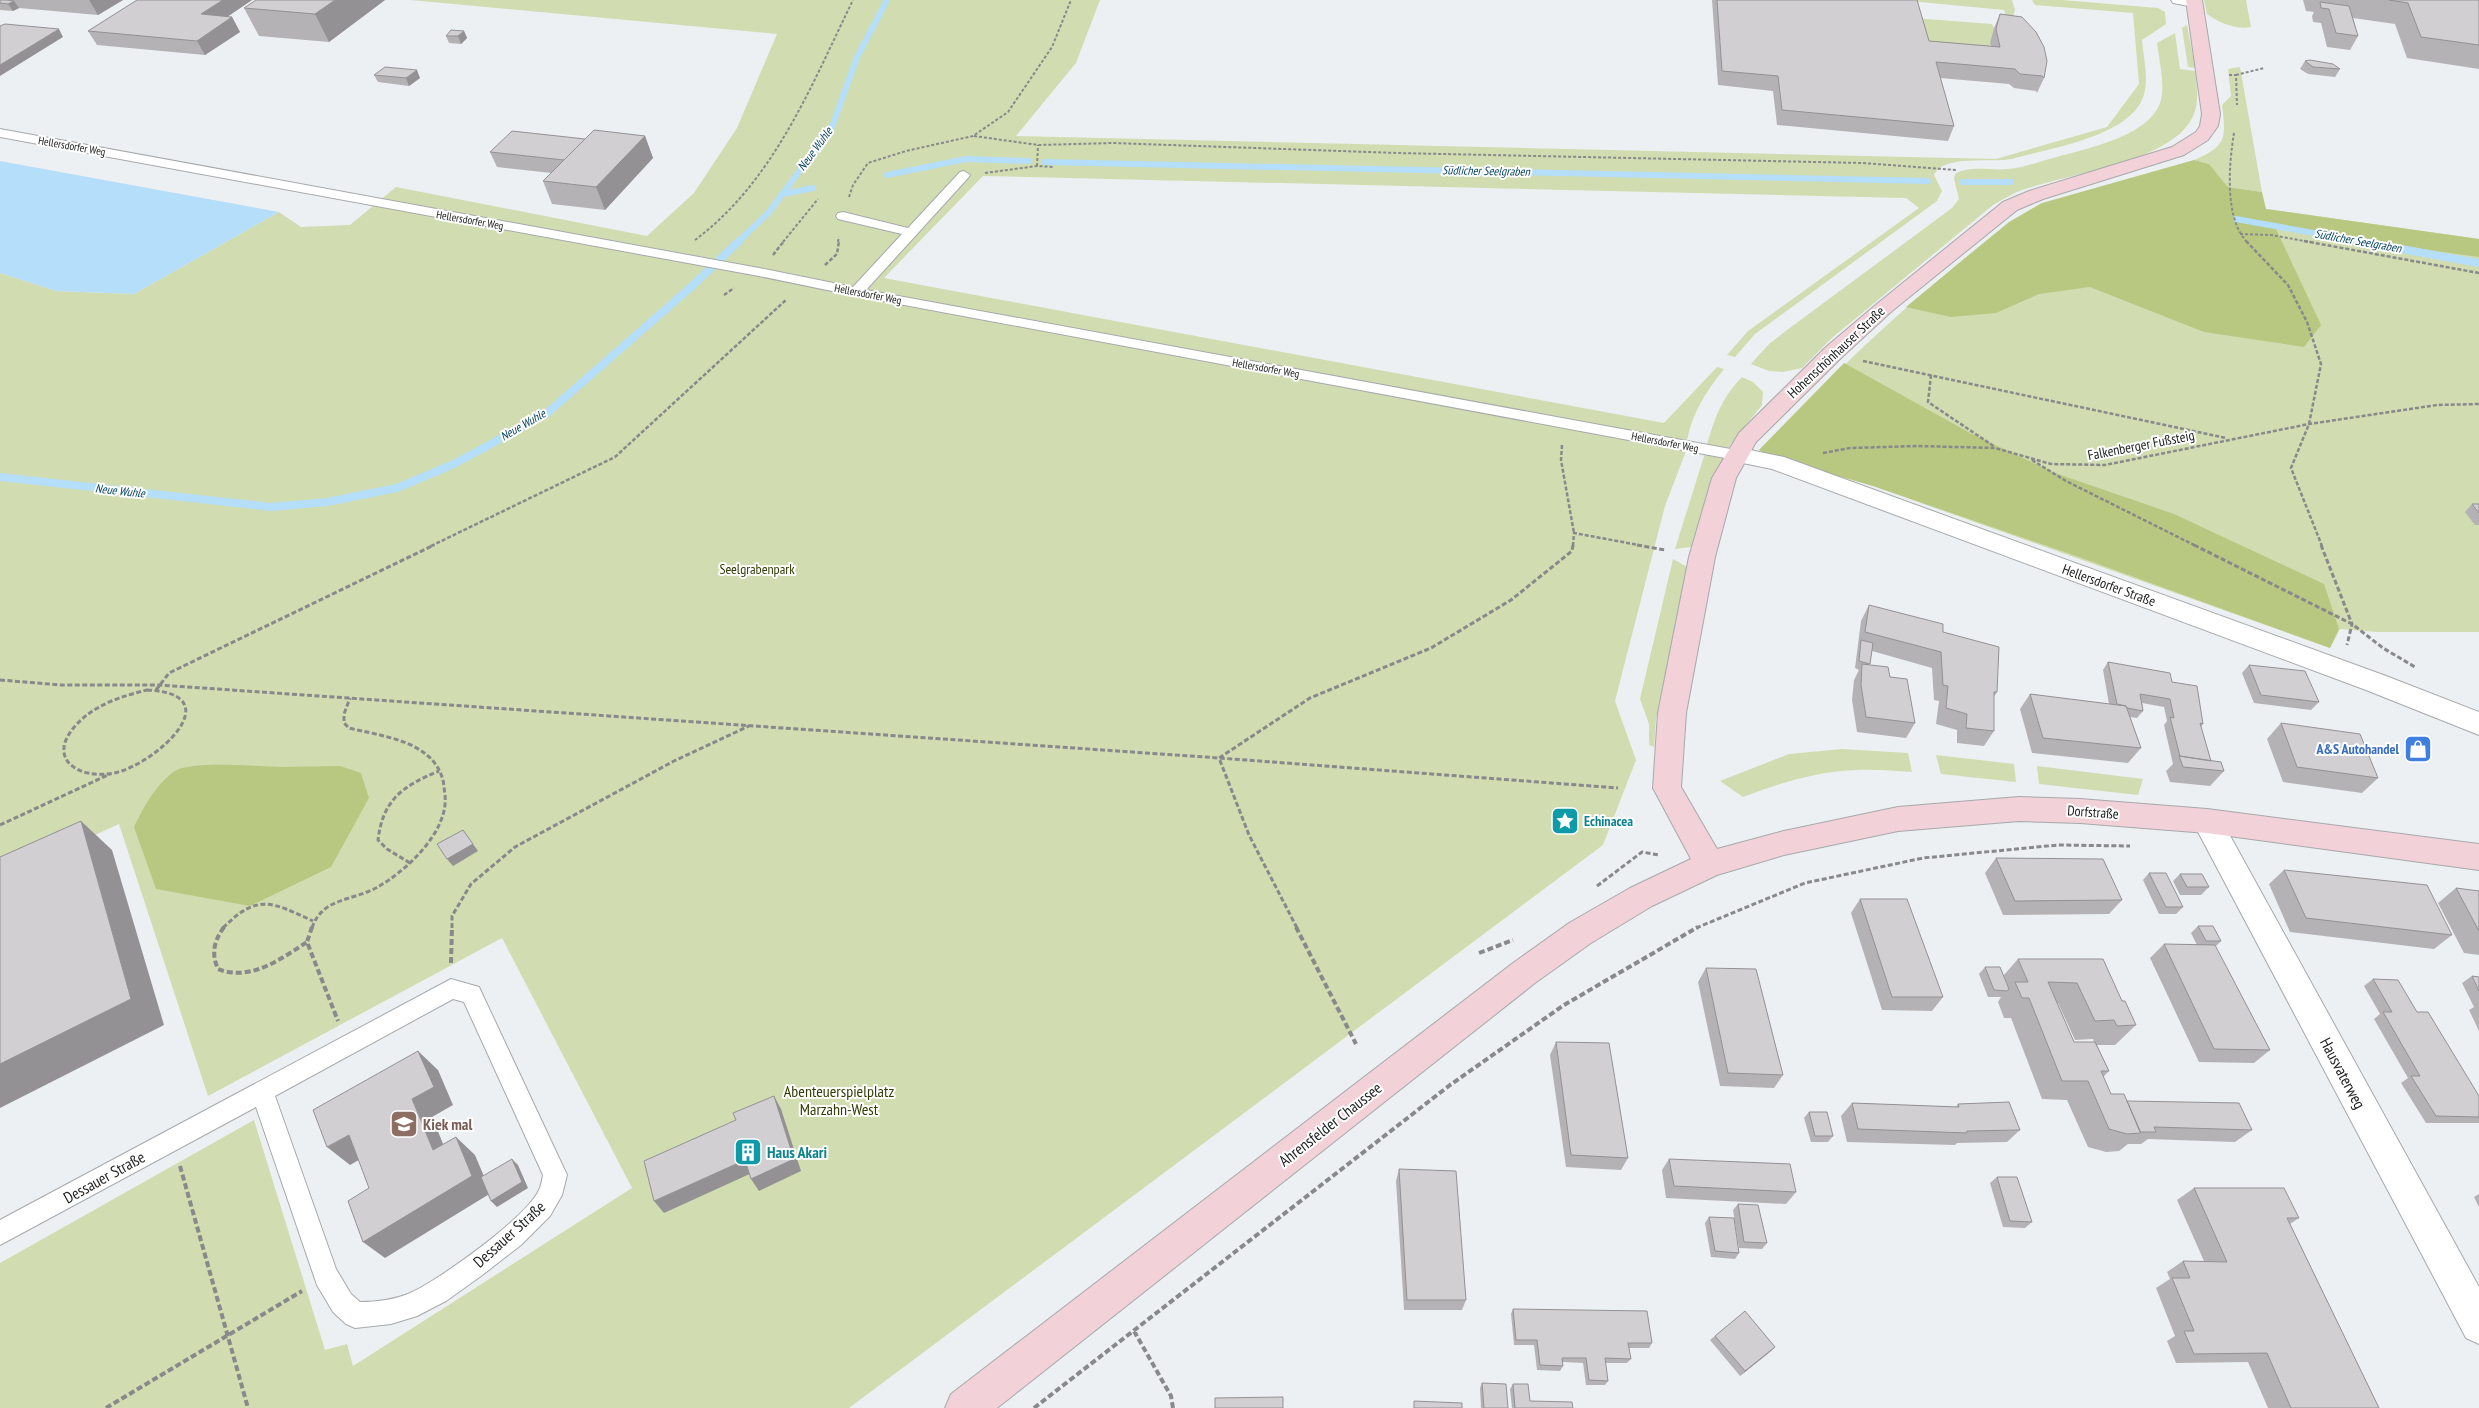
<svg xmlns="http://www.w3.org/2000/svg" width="2479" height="1408" viewBox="0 0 2479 1408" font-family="'PT Sans Narrow',sans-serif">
  <rect width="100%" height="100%" fill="#edf0f3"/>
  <path fill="#d1dcb1" d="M410,0H1100L1076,63L1016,136L1996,159L2107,127L2139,84L2133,13L2035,5L2032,0H2062L2158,8L2165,12L2166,24L2142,40C2143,55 2148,74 2145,90C2138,136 2049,148 2012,159C1992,163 1943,154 1934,175L1942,191L1937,201L1755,334L1735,357L1727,355L1748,331L1919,208L1906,198L983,176L884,278L1664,423L1717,367L1724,369C1705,393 1688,419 1686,451L1665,506L1615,701L1636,760L1603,845L849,1408H0V1263L254,1120L325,1350L347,1344L353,1366L632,1188L502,938L208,1096L119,824L34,863L0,859V273L56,291L134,294L279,212L301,227L350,225L396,187L647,236L694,193L737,128L777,34Z
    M1899,0H2012L2015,10L2013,16H2006L2004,10Z
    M2204,0H2246L2251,27C2236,30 2219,23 2207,14Z
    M1913,18L1992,24L1994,28L1990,47L1924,55Z
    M2187,25L2195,68L2188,67L2182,28Z
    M2175,33L2180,69L2195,71C2197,87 2200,106 2191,120C2166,164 2062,174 2017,192C2008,196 2001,201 1993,205L1833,337L1802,368L1783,372L1769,371L1751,364L1769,344L1787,330L1952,208L1959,199L1954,179L1955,174C1970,165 1991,171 2008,169C2023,168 2038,162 2053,158C2084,149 2151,137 2161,100C2165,83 2159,60 2157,43Z
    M2240,67L2262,192L2228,187L2209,164L2194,160C2227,146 2226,138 2222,105L2231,96L2228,69Z
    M2042,203L2266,209L2479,239V632H2377L2340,629L2330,648L1873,486L1776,458L1759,450C1818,390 1876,332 1941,278C1974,250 2005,224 2042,203Z
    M1742,377L1753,382L1763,392L1762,405L1728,448H1706C1715,418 1720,400 1742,377Z
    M1705,453L1724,457L1691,547L1675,549Z
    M1673,559L1689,568L1656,719L1654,747L1649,745V724L1640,699Z
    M1842,749L1908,753L1912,772C1894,771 1875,769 1857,770C1818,771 1780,783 1743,797L1720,781L1789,754Z
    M1936,755L2014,764L2016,782L1941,774Z
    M2037,766L2143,779L2138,795L2039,784Z"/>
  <path fill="#b8c881" d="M2194,160L2209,164L2228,187L2262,192L2266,209L2479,239V257L2276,229L2321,325L2304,347L2204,332L2090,287L2039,294L1996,313L1951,317L1906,307L2009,222L2042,203Z
    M1844,363L1972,434L2055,473L2174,514L2324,584L2339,629L2330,648L2079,557L1873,486L1776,458L1759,450Z
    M237,765L281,767L340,766L361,773L369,798L331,867L250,906L156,889L134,827C143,808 155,786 172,773C184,763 221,765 237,765Z"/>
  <path fill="#b4def9" d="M0,161L279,212L134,294L56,291L0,273Z"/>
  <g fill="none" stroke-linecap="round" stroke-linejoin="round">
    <path stroke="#b4def9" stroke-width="6" d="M1044,162L1928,181
      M887,175L966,159L1029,161
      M1962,182H2011
      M783,194L813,188
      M2236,219L2364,242
      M738,242L769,212L832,127L857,57L887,0"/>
    <path stroke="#b4def9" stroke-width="8" d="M2357,241L2479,263
      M0,477L271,507L327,502L397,488L454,464L546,414L691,287L739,241"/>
    <g stroke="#a6a9ab" stroke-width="2">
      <path id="lane" d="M0,129L759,268L853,287L902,234L838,219L836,216L838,213L843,212L908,228L960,172L964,171L970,175L968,178L866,290L1736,450L1742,451L1744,455L1742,459L1736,460L856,296L759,276L0,137Z
        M451,979L479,987L567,1175L562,1195L550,1216L521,1245L481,1276L446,1301L417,1316L391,1324L355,1328L346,1324L333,1312L317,1285L256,1107L0,1245V1220ZM453,999L464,1002L543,1175C542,1180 541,1186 539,1190C527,1217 437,1282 408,1294C393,1300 376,1302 360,1302L351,1294L336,1269L275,1096Z"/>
    </g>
    <g stroke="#a6a9ab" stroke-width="2">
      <path id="street" d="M2171,0H2200L2202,2L2194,7L2173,3Z
        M1736,447L1784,457L2386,676L2479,712V735L2366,690L1772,469L1728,460L1724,455L1728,450Z
        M2207,809L2217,812L2479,1287V1344L2466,1338L2197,830L2192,821L2197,812Z"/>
    </g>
    <g stroke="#a6a9ab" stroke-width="2">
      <path id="secondary" d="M2186,0H2202L2220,114L2218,126L2208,140L2184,155L2043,199L2017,210L1892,311L1842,357L1756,442L1736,478L1715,557L1686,713L1681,787L1717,849L1784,831L1898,807L2019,797L2080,799L2207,809L2479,844V870L2207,833L2080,823L2019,821L1898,831L1784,855L1717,875L1652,906L1591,943L1535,983L997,1408H945L951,1394L1513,963L1569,923L1630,888L1691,859L1653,788L1658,713L1689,557L1712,478L1739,433L1826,347L1878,303L2003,202L2029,191L2172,147L2196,132L2200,126L2202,114Z"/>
    </g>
    <path stroke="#87898b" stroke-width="2" stroke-dasharray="3 2" stroke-linecap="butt" d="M2229,75H2236L2237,105
      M2236,75L2264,68
      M2234,133C2229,164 2224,218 2247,242
      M974,136L1038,145L1113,143L1397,153L1863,163L1956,170
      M1037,166L1038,145
      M985,173L1037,166L1054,167
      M849,197L853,185L868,163L906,151L973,136L1008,112L1052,47L1071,0
      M2240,234L2271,235L2310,242
      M695,240C774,181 811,86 853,0
      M783,242L818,199
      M838,242L839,237"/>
    <path stroke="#87898b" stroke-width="2.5" stroke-dasharray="4 2" stroke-linecap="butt" d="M2246,241L2288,285L2307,322L2321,364L2309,424L2291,468L2322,546
      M2304,241L2479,273
      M773,255L784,241
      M825,265L837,254L839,241
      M724,295L734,288
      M1863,361L2226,438
      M1931,375L1928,402L1995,447
      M1562,445L1561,460L1574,533
      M1823,453L1850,448L1917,446L1995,448L2051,464L2105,465L2309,424L2437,405L2479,404
      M2032,460L2066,481L2196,546
      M431,546L615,457L787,299
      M1573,546L1574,533L1644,546"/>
    <path stroke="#87898b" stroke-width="3" stroke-dasharray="5 2.5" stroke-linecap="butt" d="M1637,545L1665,550
      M2194,545L2352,624L2383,648L2415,667
      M2321,545L2352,624L2347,645
      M0,680L61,685H159L1219,758L1618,788
      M147,690C233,694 155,765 114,773C79,780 45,759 76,725C94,705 122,696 147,690Z
      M156,690L169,673L434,545
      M0,825L110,774
      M410,863L387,849L378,840C383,799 403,786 439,771
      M1597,886L1642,852L1659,855
      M223,928C258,892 273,903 313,921
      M312,928C322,898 351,901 376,888C405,872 449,832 445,795C444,789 444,782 442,777C430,740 380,736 349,728L344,723V714L350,698
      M452,928V916L471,884L515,847L674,761L749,726
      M1297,928L1249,835L1219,758L1310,698L1431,648L1511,600L1572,551L1573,545
      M1696,928L1805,883L1923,858L2058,845L2130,846"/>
    <path stroke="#87898b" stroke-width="4" stroke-dasharray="6 3" stroke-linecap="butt" d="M224,927C214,941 211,953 218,969C250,982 281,959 307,942
      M312,927L307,942L338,1021
      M1296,927L1356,1044
      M1479,953L1513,940
      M451,963L452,927
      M180,1166L248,1408
      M1134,1331L1171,1396L1173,1408
      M106,1408L302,1291
      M1034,1408L1450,1085L1564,1005L1698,927"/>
    <use href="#lane" fill="#fff" fill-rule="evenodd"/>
    <use href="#street" fill="#fff" fill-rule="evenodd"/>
    <use href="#secondary" fill="#f2d1d8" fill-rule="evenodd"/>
  </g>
  <path fill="#b5b2b5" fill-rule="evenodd" d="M0,0H123L98,15L19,8L13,11L0,10Z
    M137,0H252L227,17H232L240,32L205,55L97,45L88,31Z
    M385,0L329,42L259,36L244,8Z
    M1712,0H1917L1929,41L1991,46L1990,43L1994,28L2000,14L2022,17L2044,78L2037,93L2036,91L2014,88L2009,84L1940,78L1954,126L1948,141L1777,125L1773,91L1718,85Z
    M2303,0H2479V69L2407,58L2395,24L2353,18L2358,36L2350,50L2327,47L2321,23L2313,22L2312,16L2314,12L2306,11Z
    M464,31L467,38L461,44L449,43L446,36Z
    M2305,61L2340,69L2335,77L2308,74L2300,69Z
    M374,75L420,78L409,86L378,82Z
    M645,136L653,158L605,210L552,204L543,181L551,173L497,167L490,152L585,139Z
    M2472,504H2479V525H2475L2465,512Z
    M1869,605L1943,632L1997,692L1994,697V731L1984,746L1957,743V730L1936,724L1939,701L1934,700L1932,668L1872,651L1869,665L1890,677L1915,723L1906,738L1857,732L1852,700L1854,680L1859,670L1855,668L1861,621Z
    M2108,662L2172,682L2203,724L2201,727L2211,761L2224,771L2210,786L2170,782L2166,771L2173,764L2164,725L2167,721L2164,707L2142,703L2143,711L2137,718L2130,717L2141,748L2128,763L2032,753L2020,709L2030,694L2109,704L2103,670Z
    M2249,665L2319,702L2311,710L2254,703L2242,673Z
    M2281,723L2378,778L2362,793L2283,782L2267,739Z
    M1996,858L2122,900L2109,914L2003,915L1985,873Z
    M2284,870L2452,935L2434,949L2290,932L2269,884Z
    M2149,873L2183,907L2176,914H2159L2143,880Z
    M2180,874L2209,887L2201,895H2180L2173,881Z
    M2456,888L2479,891V955L2464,953L2438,903Z
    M1860,899L1943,997L1932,1011L1882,1010L1851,913Z
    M2198,926L2221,941L2215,947L2270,1050L2254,1063L2199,1062L2150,958L2164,944L2197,945L2191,933Z
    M2018,959L2122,1001L2136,1025L2115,1045H2097L2109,1071L2103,1077L2111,1094L2127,1101L2252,1130L2235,1142L2148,1139L2141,1144H2128L2119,1151L2106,1152L2088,1147L2067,1100L2042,1099L2011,1018H2004L1998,1002L2001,997H1988L1979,974L1985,967L2003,976ZM2057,1003H2058L2075,1040L2093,1039L2094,1042H2074Z
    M1706,968L1783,1075L1774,1088L1720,1086L1698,982Z
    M2472,976L2479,977V1031L2469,1010L2474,1007L2462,983Z
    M2373,979L2417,1012L2479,1096V1123H2426L2401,1083L2408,1078L2374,1019L2380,1014L2364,986Z
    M1556,1042L1628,1158L1621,1170L1566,1167L1550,1055Z
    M1852,1103L1956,1107L1958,1104L2020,1130L2007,1142L1957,1143L1955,1145L1847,1142L1841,1116Z
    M1809,1112L1833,1136L1828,1142H1811L1804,1118Z
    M1669,1159L1796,1192L1786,1204L1666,1198L1662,1170Z
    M1399,1169L1466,1300L1462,1310H1404L1396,1181Z
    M1997,1177L2032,1222L2025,1228L2003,1227L1990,1183Z
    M2194,1188L2299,1218L2290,1224L2379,1408H2268L2248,1362L2176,1363L2167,1341L2175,1336L2156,1288L2170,1279L2167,1272L2183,1261H2204L2177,1200Z
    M2479,1194V1207L2474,1197Z
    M1738,1204L1767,1243L1762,1249L1739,1248L1733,1210Z
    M1709,1217L1739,1253L1735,1259L1711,1257L1705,1223Z
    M1513,1309L1652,1343L1649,1348H1629L1631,1359L1627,1363H1605L1608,1381L1605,1385H1586L1583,1363L1563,1362V1366L1560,1371L1537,1370L1534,1345H1514L1511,1314Z
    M1715,1336L1775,1347L1740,1376L1710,1340Z
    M1482,1383L1508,1408H1481L1480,1388Z
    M1513,1384L1530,1401L1573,1408H1512L1510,1389Z"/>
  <path fill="#939193" d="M89,0H123L98,15Z
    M223,0H252L209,29L201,14Z
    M335,0H385L329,42L315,14Z
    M14,1L19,8L13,11L8,4Z
    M232,17L240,32L205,55L197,41Z
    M59,29L63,37L0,76V65Z
    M464,31L467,38L461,44L458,36Z
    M417,70L420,78L409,86L406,78Z
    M645,136L653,158L605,210L596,187Z
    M81,821L112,850L164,1025L0,1108V1064Z
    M463,830L478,851L453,866L447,859Z
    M418,1051L438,1070L453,1105L432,1117L453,1168L433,1150L412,1099Z
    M774,1096L781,1109L801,1171L759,1191L751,1179Z
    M349,1135L371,1153L350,1165L327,1147Z
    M456,1137L475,1155L491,1193L385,1258L363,1242Z
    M512,1159L518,1165L528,1188L497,1207L491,1201Z
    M745,1160L754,1172L664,1213L654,1201Z
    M1775,1347L1770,1352L1740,1376L1745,1371Z"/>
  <path fill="#d2cfd2" stroke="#939193" d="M0,0H7L14,1L8,4L0,3Z
    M137,0H223L201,14L232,17L197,41L88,31Z
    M256,0H335L315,14L244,8Z
    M1717,0H1917L1929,41L2000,47L1996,29L2000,14L2022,17L2036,32L2044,47L2047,61L2044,78L2042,76L2020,74L2015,69L1936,62L1954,126L1782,110L1778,76L1722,71Z
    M2389,0H2479V45L2421,37L2408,3Z
    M2320,2L2349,6L2358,36L2336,33L2329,9L2321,8Z
    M5,24L59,29L0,65V26Z
    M451,30L464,31L458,36H446Z
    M2310,60L2333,64L2340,69L2313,67L2305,61Z
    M385,67L417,70L406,78L374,75Z
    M594,130L645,136L596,187L543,181Z
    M512,131L585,139L564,160L490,152Z
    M2472,504H2479V513Z
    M1869,605L1943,624V632L1999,647L1997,692H1994V731L1966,728L1967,714L1946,708L1948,686L1943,685L1941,652L1865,632Z
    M1861,640L1873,643L1870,664L1859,661Z
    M2108,662L2170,673L2172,682L2197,686L2203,724L2200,723L2211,761L2180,756L2170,717L2174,718L2170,699L2140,694L2143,711L2127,708L2126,706L2117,704Z
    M1862,664L1888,667L1890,677L1907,679L1915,723L1866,717L1861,685Z
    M2249,665L2305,671L2319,702L2261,695Z
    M2030,694L2126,706L2141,748L2043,738Z
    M2281,723L2360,734L2378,778L2297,767Z
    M2179,756L2221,762L2224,771L2183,767Z
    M81,821L131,999L0,1064V857Z
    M463,830L473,844L447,859L437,844Z
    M1996,858L2103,859L2122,900L2015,901Z
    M2284,870L2427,885L2452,935L2306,918Z
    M2149,873H2166L2183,907H2166Z
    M2180,874H2202L2209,887H2187Z
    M2456,888L2479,891V931Z
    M1860,899H1907L1943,997H1892Z
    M2198,926H2213L2221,941H2206Z
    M2164,944L2215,945L2270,1050L2214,1049Z
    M2018,959H2103L2122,1001H2125L2136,1025L2117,1026L2114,1020L2095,1021L2077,983L2048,982L2074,1042H2095L2109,1071H2101L2111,1094H2124L2141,1133L2127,1134L2109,1129L2088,1081H2062L2029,998H2022L2015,982H2028Z
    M1985,967H2000L2009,989L2007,991L1994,990Z
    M1706,968L1756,969L1783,1075L1728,1073Z
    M2472,976L2479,977V991Z
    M2373,979L2398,980L2417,1012H2428L2479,1096V1117L2436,1116L2411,1076H2420L2383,1012H2392Z
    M1556,1042L1609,1043L1628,1158L1571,1155Z
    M418,1051L434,1087L412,1099L433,1150L456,1137L472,1176L363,1242L348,1201L369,1188L349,1135L327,1147L313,1110Z
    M774,1096L794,1159L751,1179L745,1160L654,1201L644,1161L736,1120L733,1113Z
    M2127,1101L2239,1103L2252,1130L2154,1127L2156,1132H2140Z
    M2009,1102L2020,1130L1967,1131V1133L1858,1129L1852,1103L1959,1107L1958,1104Z
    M1809,1112H1827L1833,1136H1815Z
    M512,1159L522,1182L491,1201L481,1177Z
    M1669,1159L1790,1164L1796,1192L1674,1186Z
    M1399,1169L1456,1171L1466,1300H1407Z
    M1997,1177H2017L2032,1222L2010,1221Z
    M2194,1188H2284L2299,1218H2287L2379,1408H2291L2267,1353L2194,1354L2184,1331H2194L2172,1278H2190L2183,1261L2227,1262Z
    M1738,1204L1758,1205L1767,1243L1744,1242Z
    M1709,1217L1734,1218L1739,1253L1715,1251Z
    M1513,1309L1647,1311L1652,1343H1628L1631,1359L1605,1358L1608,1381L1589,1380L1586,1358H1562L1563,1366L1540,1365L1537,1340H1516Z
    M1745,1311L1775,1347L1745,1371L1715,1336Z
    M1482,1383L1506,1384L1508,1408H1484Z
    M1513,1384H1528L1530,1401L1572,1402L1573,1408H1515Z
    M1283,1397V1408H1215V1398Z
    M1414,1401L1462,1403V1408H1414Z"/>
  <defs>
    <g id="shop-square" transform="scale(1.4375)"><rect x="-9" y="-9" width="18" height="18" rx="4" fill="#3f7fe0" stroke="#fff"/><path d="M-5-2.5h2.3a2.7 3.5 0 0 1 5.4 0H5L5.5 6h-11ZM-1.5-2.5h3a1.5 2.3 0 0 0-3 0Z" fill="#fff"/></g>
    <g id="sight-square" transform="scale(1.4375)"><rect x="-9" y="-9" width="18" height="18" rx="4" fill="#0f9aa8" stroke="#fff"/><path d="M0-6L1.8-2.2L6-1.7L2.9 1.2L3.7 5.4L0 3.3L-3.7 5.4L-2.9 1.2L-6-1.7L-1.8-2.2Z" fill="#fff"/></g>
    <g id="school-square" transform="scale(1.4375)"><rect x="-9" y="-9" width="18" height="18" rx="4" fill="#8d6e63" stroke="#fff"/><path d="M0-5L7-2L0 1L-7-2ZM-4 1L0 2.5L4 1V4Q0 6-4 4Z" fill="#fff"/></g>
    <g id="building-square" transform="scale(1.4375)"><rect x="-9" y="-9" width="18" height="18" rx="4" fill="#0f9aa8" stroke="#fff"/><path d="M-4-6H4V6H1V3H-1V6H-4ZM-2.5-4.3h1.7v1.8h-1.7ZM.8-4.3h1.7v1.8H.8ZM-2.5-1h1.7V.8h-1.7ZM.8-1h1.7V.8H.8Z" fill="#fff"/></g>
  </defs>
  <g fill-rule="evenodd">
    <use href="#shop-square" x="2418" y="749"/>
    <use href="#sight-square" x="1565" y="821"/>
    <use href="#school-square" x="404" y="1124"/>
    <use href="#building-square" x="748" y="1152"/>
  </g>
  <g text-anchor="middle" stroke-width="4" stroke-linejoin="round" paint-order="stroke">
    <g font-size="11" fill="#212223" stroke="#fff">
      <text transform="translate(72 146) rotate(10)" y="4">Hellersdorfer Weg</text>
      <text transform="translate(470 220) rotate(10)" y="4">Hellersdorfer Weg</text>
      <text transform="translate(868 294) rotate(11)" y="4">Hellersdorfer Weg</text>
      <text transform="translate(1266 368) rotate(10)" y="4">Hellersdorfer Weg</text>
      <text transform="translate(1665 442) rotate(11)" y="4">Hellersdorfer Weg</text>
    </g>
    <g font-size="12" font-style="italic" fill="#064461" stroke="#fff">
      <text transform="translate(815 149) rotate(-54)" y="4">Neue Wuhle</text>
      <text transform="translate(1486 171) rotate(1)" y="4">Südlicher Seelgraben</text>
      <text transform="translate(2358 241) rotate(10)" y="4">Südlicher Seelgraben</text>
      <text transform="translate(523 425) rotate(-30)" y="4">Neue Wuhle</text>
      <text transform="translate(120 491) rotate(6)" y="4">Neue Wuhle</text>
    </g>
    <g font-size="14" fill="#212223" stroke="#fff">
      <text transform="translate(1836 352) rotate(-43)" y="5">Hohenschönhauser Straße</text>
      <text transform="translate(2141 445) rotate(-11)" y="5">Falkenberger Fußsteig</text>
      <text transform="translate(2109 585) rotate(20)" y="5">Hellersdorfer Straße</text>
      <text transform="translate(2093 812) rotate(4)" y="5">Dorfstraße</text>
    </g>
    <g font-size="14" fill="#323c04" stroke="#fff">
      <text x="757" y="574">Seelgrabenpark</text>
    </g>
    <g font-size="14" font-weight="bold" fill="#366cbe" stroke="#fff" text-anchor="end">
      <text x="2399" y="754">A&amp;S Autohandel</text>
    </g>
    <g font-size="14" font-weight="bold" fill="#0d838f" stroke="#fff" text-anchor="start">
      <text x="1584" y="826">Echinacea</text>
    </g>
    <g font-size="16" fill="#212223" stroke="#fff">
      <text transform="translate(2343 1073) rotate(62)" y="6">Hausvaterweg</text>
      <text transform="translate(1330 1124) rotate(-38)" y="6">Ahrensfelder Chaussee</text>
      <text transform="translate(104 1177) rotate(-29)" y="6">Dessauer Straße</text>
      <text transform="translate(509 1234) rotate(-42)" y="6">Dessauer Straße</text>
    </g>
    <g font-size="16" fill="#323c04" stroke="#fff">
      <text x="839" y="1097">Abenteuerspielplatz<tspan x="839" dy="18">Marzahn-West</tspan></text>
    </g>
    <g font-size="16" font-weight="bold" fill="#785e54" stroke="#fff" text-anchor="start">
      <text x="423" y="1130">Kiek mal</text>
    </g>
    <g font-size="16" font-weight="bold" fill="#0d838f" stroke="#fff" text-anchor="start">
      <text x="767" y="1158">Haus Akari</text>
    </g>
  </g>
</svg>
